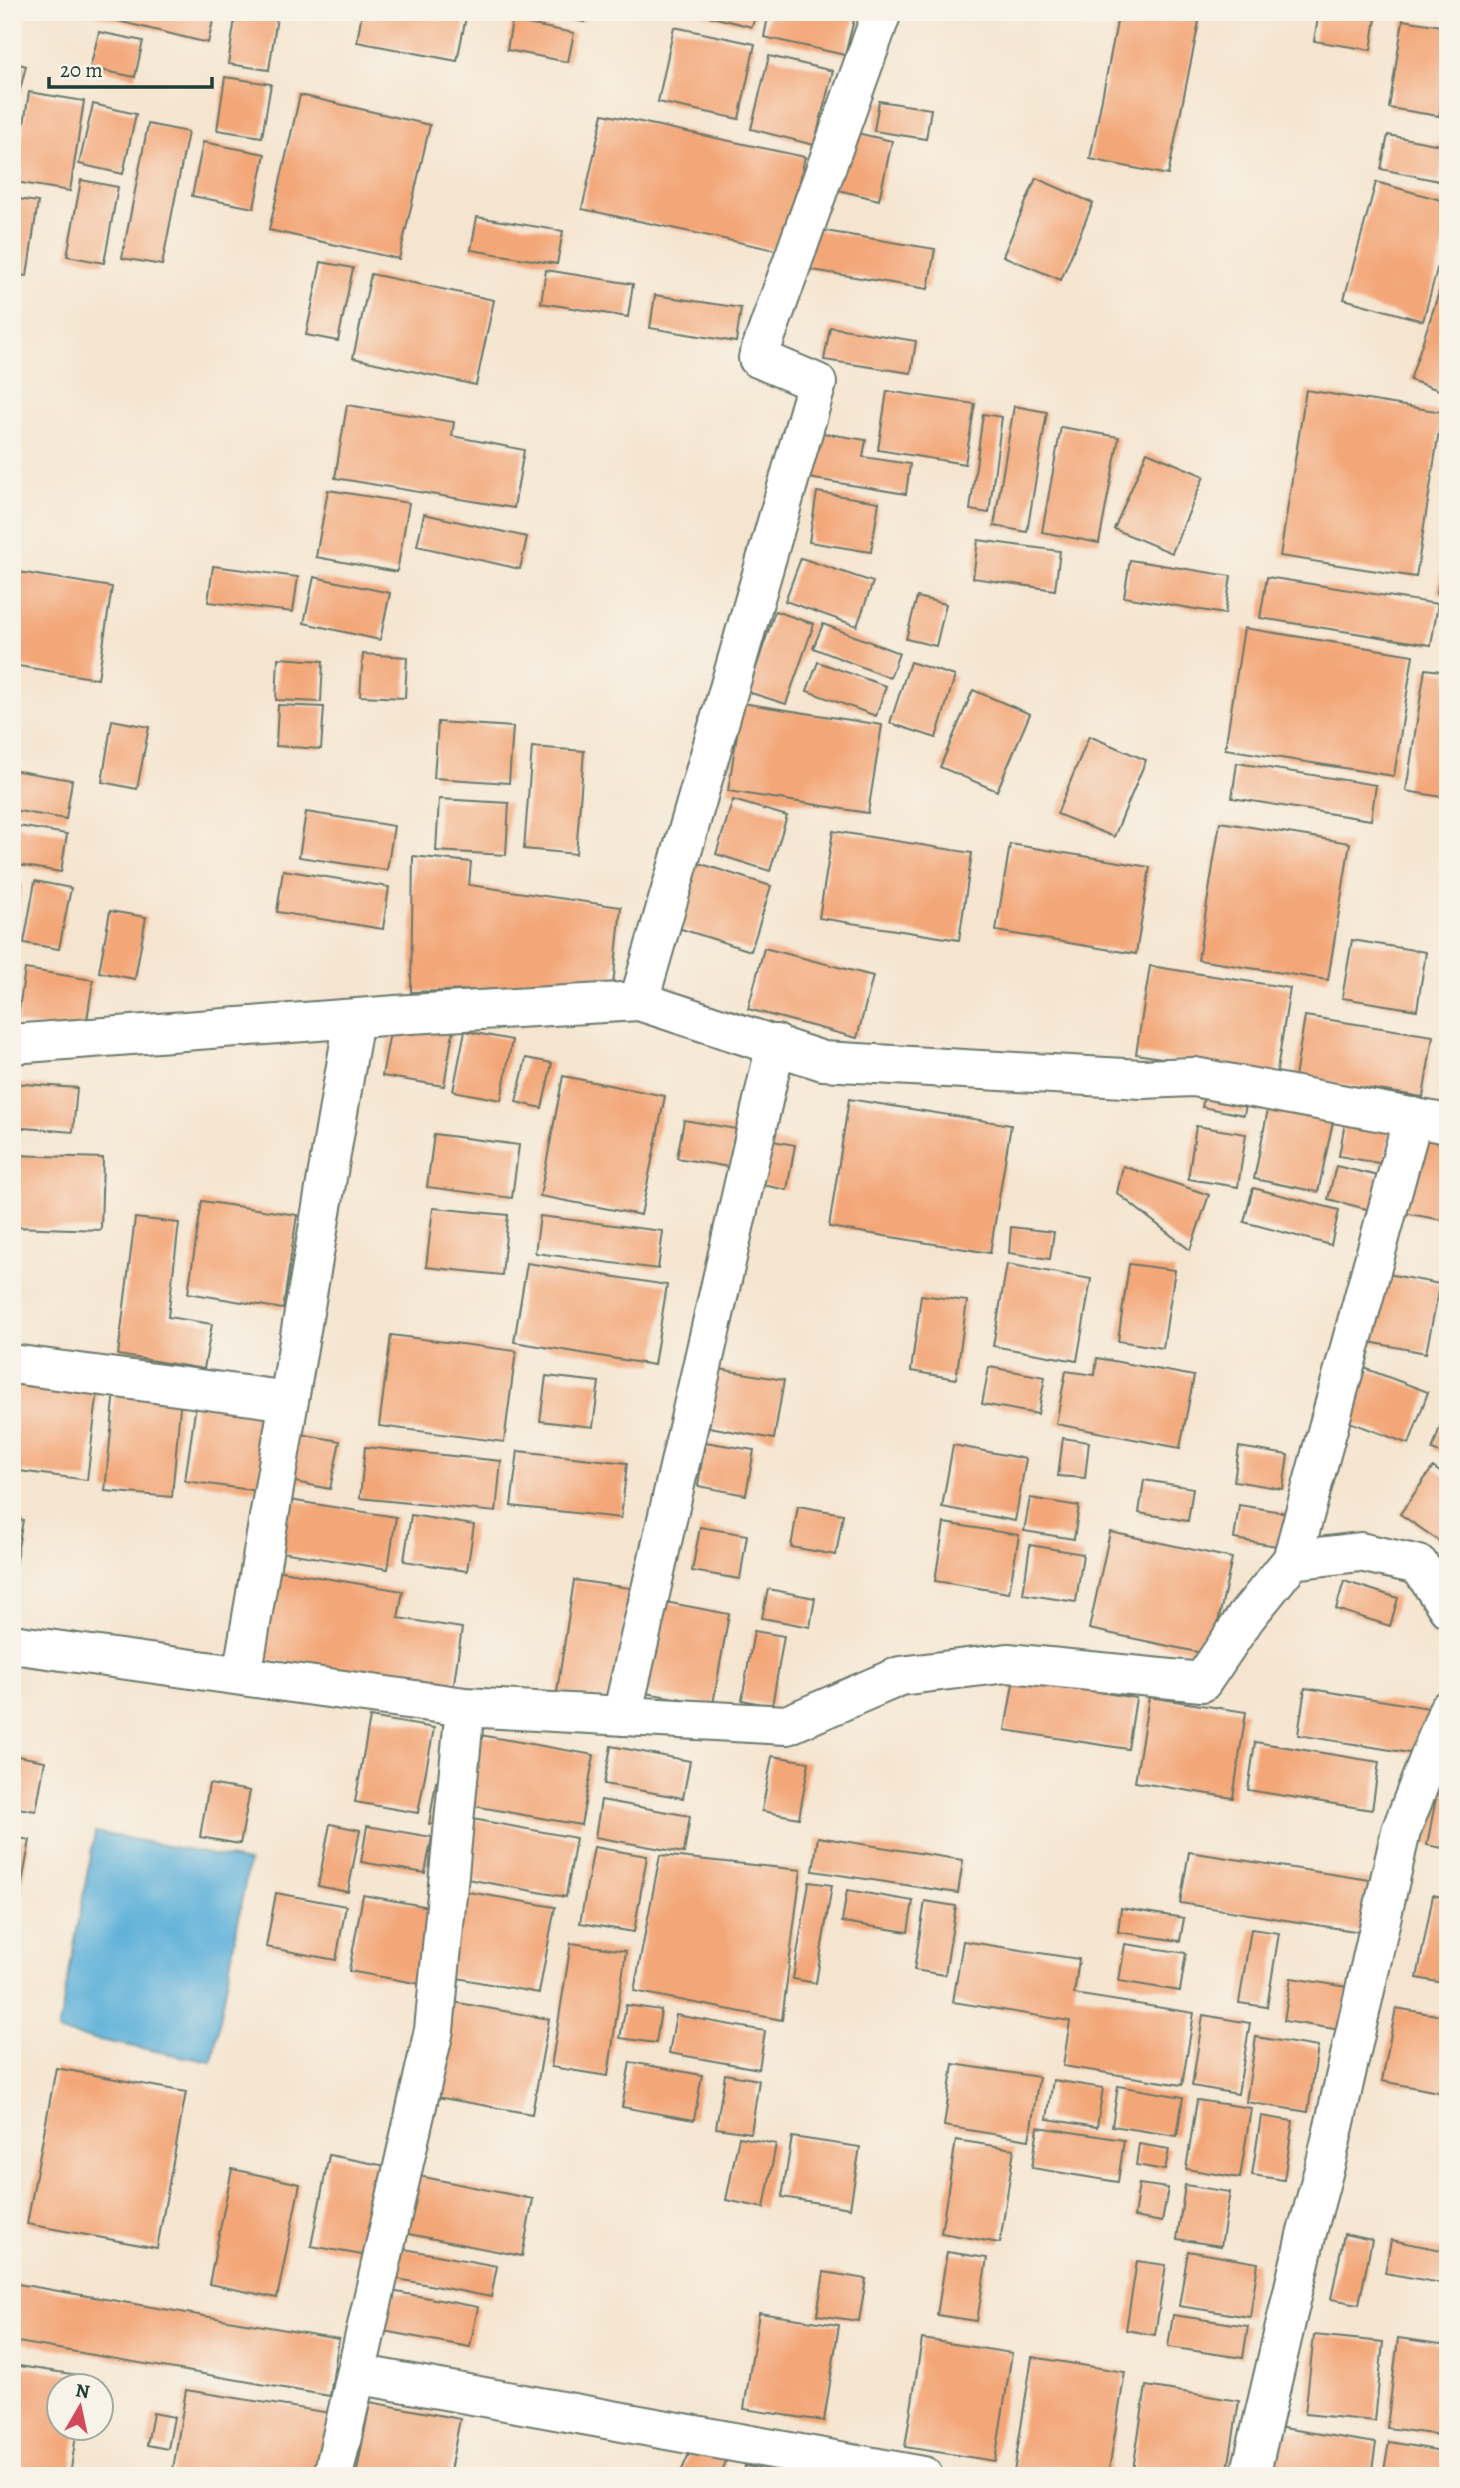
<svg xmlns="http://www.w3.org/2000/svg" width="1460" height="2488" viewBox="0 0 1460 2488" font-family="Alegreya,serif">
  <rect width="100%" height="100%" fill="#f7f3e8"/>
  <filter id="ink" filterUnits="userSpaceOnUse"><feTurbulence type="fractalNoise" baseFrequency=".0143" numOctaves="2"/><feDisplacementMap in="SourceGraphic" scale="14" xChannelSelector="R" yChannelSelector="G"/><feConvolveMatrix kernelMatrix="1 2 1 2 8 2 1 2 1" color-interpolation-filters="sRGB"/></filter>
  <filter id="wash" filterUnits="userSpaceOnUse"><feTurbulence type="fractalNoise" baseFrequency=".00686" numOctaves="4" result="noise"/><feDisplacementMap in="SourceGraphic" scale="28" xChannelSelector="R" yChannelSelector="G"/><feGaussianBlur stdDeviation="1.57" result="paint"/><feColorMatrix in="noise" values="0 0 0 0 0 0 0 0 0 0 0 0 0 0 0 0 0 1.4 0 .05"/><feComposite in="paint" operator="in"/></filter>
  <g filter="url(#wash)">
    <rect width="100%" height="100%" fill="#f5e5d0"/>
    <path fill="#5db0d9" stroke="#3e7686" stroke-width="2" d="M95,1832L249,1862L212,2062L58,2032Z"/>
    <g id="blocks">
      <path fill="#f3a779" d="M81,12H215L208,43Z
        M236,12L277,17L269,70L228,64Z
        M362,12H467L457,61L357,42Z
        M529,12H585L584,22Z
        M693,12H756L752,27Z
        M769,12H856L845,55L764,37Z
        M1119,12H1201L1168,175L1090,159Z
        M1319,12H1377L1371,50L1314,41Z
        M1403,20L1448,27V61L1439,116L1389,108Z
        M512,21L574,33L568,62L507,50Z
        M674,27L755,44L739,119L658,102Z
        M99,32L143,41L135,77L90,68Z
        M769,56L833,71L814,145L751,129Z
        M12,62L26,66L13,118H12Z
        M225,77L271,84L262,137L217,130Z
        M29,92L84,101L70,191L15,182Z
        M300,95L430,125L399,259L269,230Z
        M879,101L931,109L926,139L874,131Z
        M93,104L136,114L123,174L79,164Z
        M603,114L805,157L785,252L582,209Z
        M148,124L188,132L162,265L122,258Z
        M848,131L892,141L879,200L834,189Z
        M1388,135L1445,146L1439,181L1381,169Z
        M203,142L265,154L254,208L192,196Z
        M1036,178L1093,203L1061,280L1003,256Z
        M81,180L118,187L104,263L67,256Z
        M1376,182L1448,202V229L1423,321L1344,299Z
        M12,198L38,202L27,276L12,274Z
        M477,217L563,231L557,264L471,250Z
        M813,229L935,249L928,289L806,269Z
        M321,262L353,268L338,341L306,335Z
        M1447,268H1448V393L1410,380Z
        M546,270L633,284L628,317L541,303Z
        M371,274L494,300L476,385L353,358Z
        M655,295L741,308L736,342L650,328Z
        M830,327L916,341L911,373L824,360Z
        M1306,390L1442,412L1416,577L1280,556Z
        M887,391L975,404L965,464L878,450Z
        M347,405L454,422L452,436L524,450L514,508L335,478Z
        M1014,406L1047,412L1027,532L994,526Z
        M983,414L1002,417L989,513L970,510Z
        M1061,427L1119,437L1099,543L1042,532Z
        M810,431L866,440L863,457L910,464L906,494L802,477Z
        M1147,452L1204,476L1172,553L1114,529Z
        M328,490L409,503L397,572L316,557Z
        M817,492L879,502L871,552L809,542Z
        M424,514L527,537L520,569L417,546Z
        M978,540L1060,551L1055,590L973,578Z
        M801,558L873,582L857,626L785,601Z
        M1443,559H1448V595L1437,593Z
        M1130,560L1231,576L1225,614L1124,597Z
        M213,566L298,577L293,612L208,602Z
        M12,571L112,587L98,679L12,665Z
        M314,577L390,593L380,640L304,623Z
        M1267,577L1438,604L1431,645L1260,618Z
        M917,597L946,604L936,646L906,639Z
        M775,611L814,624L786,704L748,692Z
        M823,624L899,653L890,678L813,648Z
        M1244,628L1413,655L1394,776L1225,749Z
        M363,654L407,657L405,698L360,696Z
        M278,658L323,661L321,702L276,700Z
        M818,662L886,686L876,716L807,691Z
        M910,662L955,676L936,738L890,723Z
        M1425,669L1448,672V798L1406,791Z
        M973,690L1030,714L997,791L940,767Z
        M742,703L882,725L868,813L728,791Z
        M278,705L324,707L321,749L276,746Z
        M112,720L149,727L137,789L102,782Z
        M438,722L513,727L509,783L434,778Z
        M1089,736L1146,760L1114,837L1057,814Z
        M532,747L584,751L576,854L524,849Z
        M1237,763L1376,785L1371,820L1232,798Z
        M12,770L72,780L66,819L12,810Z
        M439,799L509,803L506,855L436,851Z
        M733,800L787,816L770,871L716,854Z
        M306,812L394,826L387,870L299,857Z
        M1220,822L1350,843L1328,980L1198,960Z
        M12,825L67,834L61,872L12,864Z
        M833,831L972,853L959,940L819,918Z
        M1010,844L1150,867L1136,954L996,931Z
        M413,856L471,862L469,885L621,907L613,986L411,992Z
        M692,861L771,886L751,951L672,926Z
        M283,870L389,887L383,929L277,912Z
        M12,881L22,883L14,936H12Z
        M35,881L71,888L59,949L24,943Z
        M110,911L146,917L135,979L99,972Z
        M1352,940L1426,952L1417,1010L1342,998Z
        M764,948L873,976L857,1038L748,1009Z
        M1150,966L1290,988L1276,1076L1136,1054Z
        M25,969L93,980L85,1034L17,1023Z
        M1305,1016L1433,1036L1423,1097L1295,1077Z
        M455,1019L444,1086L382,1076L392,1021Z
        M465,1031L512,1040L501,1100L453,1091Z
        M526,1058L552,1063L542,1108L516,1102Z
        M563,1076L665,1096L641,1215L540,1196Z
        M12,1083L77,1088L73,1132L12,1127Z
        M1206,1087L1248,1094L1244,1115L1202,1107Z
        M849,1099L1011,1125L990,1253L829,1227Z
        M1269,1104L1334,1117L1318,1192L1254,1179Z
        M684,1120L736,1129L729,1167L677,1158Z
        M1345,1122L1390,1131L1384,1164L1339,1156Z
        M1196,1126L1246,1134L1238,1187L1188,1179Z
        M1413,1133L1448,1140V1221L1398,1212Z
        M434,1134L519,1145L512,1198L427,1187Z
        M762,1139L795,1145L787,1190L754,1183Z
        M12,1155L103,1158L101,1230L12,1227Z
        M1123,1166L1209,1195L1190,1250L1117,1193Z
        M1336,1166L1387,1178L1378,1212L1328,1199Z
        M1253,1188L1339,1210L1331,1245L1244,1222Z
        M202,1201L297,1215L283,1309L188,1293Z
        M433,1208L508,1215L502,1275L426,1267Z
        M540,1216L663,1231L658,1269L535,1253Z
        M135,1218L179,1223L168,1317L212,1324L204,1369L118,1355Z
        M1011,1227L1054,1232L1050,1259L1009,1253Z
        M527,1263L667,1285L654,1365L514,1342Z
        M1007,1264L1091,1279L1077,1361L993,1346Z
        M1129,1264L1175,1270L1163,1348L1118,1341Z
        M1377,1272L1440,1284L1426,1353L1364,1341Z
        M921,1295L967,1301L956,1379L911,1371Z
        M391,1335L516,1351L504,1442L379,1426Z
        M1097,1358L1194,1376L1180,1448L1056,1424L1066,1371L1095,1375Z
        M989,1367L1045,1377L1038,1414L982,1404Z
        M1364,1368L1428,1392L1409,1444L1344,1420Z
        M719,1369L784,1380L774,1439L709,1427Z
        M546,1376L599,1382L593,1427L540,1421Z
        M12,1380L98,1390L87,1480L12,1470Z
        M115,1390L181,1396L172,1497L105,1491Z
        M196,1404L269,1415L259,1491L185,1481Z
        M1441,1424L1448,1427V1456L1432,1450Z
        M289,1432L340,1441L330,1489L280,1479Z
        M1063,1438L1089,1442L1085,1478L1058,1476Z
        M705,1442L754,1450L746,1495L698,1486Z
        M953,1445L1026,1459L1015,1521L942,1507Z
        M365,1447L501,1461L496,1512L360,1498Z
        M1239,1447L1288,1455L1283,1489L1234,1481Z
        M518,1451L627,1463L621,1518L511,1506Z
        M1433,1467L1448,1478V1547L1400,1514Z
        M1144,1480L1193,1488L1188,1521L1139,1513Z
        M1030,1498L1079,1506L1074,1539L1024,1531Z
        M283,1499L396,1517L388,1569L275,1551Z
        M1239,1505L1288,1513L1283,1547L1234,1539Z
        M798,1506L843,1514L836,1555L791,1547Z
        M411,1515L474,1525L467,1571L404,1561Z
        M12,1519L23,1520L15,1565L12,1564Z
        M944,1523L1019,1535L1009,1593L935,1581Z
        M700,1527L747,1535L740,1579L692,1571Z
        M1110,1532L1232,1558L1211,1655L1089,1629Z
        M1030,1545L1083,1554L1076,1602L1023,1594Z
        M276,1570L403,1591L398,1618L462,1628L453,1690L260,1658Z
        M574,1580L630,1588L613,1700L557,1692Z
        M1344,1581L1398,1598L1390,1626L1336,1609Z
        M768,1589L815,1598L810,1627L762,1618Z
        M660,1601L729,1614L713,1704L645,1693Z
        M754,1631L784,1636L772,1706L742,1700Z
        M1014,1678L1136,1698L1128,1749L1005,1730Z
        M1305,1688L1429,1708L1422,1755L1298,1735Z
        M1149,1697L1246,1712L1233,1798L1135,1782Z
        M370,1717L434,1728L418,1813L355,1802Z
        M480,1735L594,1755L581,1825L468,1805Z
        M1255,1742L1379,1762L1372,1810L1248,1790Z
        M611,1746L690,1761L683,1798L604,1784Z
        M12,1755L45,1761L36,1811L12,1807Z
        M772,1756L809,1762L799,1818L762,1811Z
        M1444,1756L1448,1757V1849L1427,1845Z
        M436,1782L452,1785L445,1827L429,1824Z
        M209,1784L250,1791L240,1844L200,1837Z
        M601,1800L690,1816L684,1853L595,1837Z
        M467,1818L576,1838L566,1897L456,1877Z
        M330,1824L360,1830L348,1892L318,1886Z
        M367,1826L432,1837L425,1873L361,1862Z
        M12,1837L30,1840L16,1915L12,1914Z
        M818,1837L963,1860L958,1893L813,1871Z
        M594,1847L647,1856L634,1932L580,1923Z
        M1189,1852L1370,1880L1361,1932L1180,1903Z
        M660,1855L801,1870L782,2020L634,1991Z
        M809,1882L832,1885L816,1983L793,1979Z
        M457,1890L555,1907L539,1993L441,1975Z
        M847,1890L913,1901L908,1932L842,1922Z
        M276,1893L346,1906L336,1960L266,1947Z
        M363,1895L440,1909L426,1985L349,1971Z
        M1433,1895L1448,1898V1984L1417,1978Z
        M925,1901L956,1906L945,1975L914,1970Z
        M1121,1908L1184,1918L1180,1941L1118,1932Z
        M1251,1929L1279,1933L1267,2007L1239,2003Z
        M963,1941L1079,1959L1074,1994L1194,2013L1182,2085L1063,2066L1070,2021L953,2002Z
        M571,1943L626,1951L608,2076L551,2067Z
        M1125,1944L1186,1953L1180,1991L1119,1981Z
        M1291,1978L1348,1987L1341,2030L1284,2021Z
        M447,2001L549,2019L532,2114L431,2096Z
        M626,2005L661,2010L656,2043L620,2038Z
        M1396,2008L1448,2017V2094L1382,2081Z
        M676,2015L765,2031L759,2069L669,2053Z
        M1203,2015L1250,2023L1238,2094L1192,2086Z
        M1256,2037L1318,2047L1308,2112L1246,2102Z
        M630,2062L702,2075L694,2120L622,2107Z
        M953,2064L1039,2077L1029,2140L944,2126Z
        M56,2068L186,2092L157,2248L27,2224Z
        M725,2074L759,2080L751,2133L716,2128Z
        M1053,2080L1103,2088L1097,2127L1047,2119Z
        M1118,2086L1183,2097L1177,2136L1112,2126Z
        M1197,2100L1251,2108L1240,2178L1186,2169Z
        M1261,2116L1293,2121L1284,2180L1252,2175Z
        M1038,2127L1124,2140L1118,2182L1032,2168Z
        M739,2137L776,2144L764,2208L726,2200Z
        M792,2137L860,2147L850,2208L782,2197Z
        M956,2140L1014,2149L1000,2243L941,2233Z
        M1139,2144L1169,2149L1165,2170L1136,2165Z
        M329,2155L386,2166L368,2256L311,2246Z
        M232,2169L300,2184L277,2298L209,2284Z
        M409,2174L533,2199L522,2256L398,2232Z
        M1139,2184L1168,2188L1162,2222L1134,2217Z
        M1185,2185L1230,2192L1221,2246L1177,2239Z
        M1344,2234L1372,2240L1359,2304L1331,2299Z
        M1391,2240L1447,2251L1441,2283L1385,2273Z
        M399,2248L497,2266L491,2297L393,2278Z
        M1188,2251L1258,2263L1250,2317L1179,2306Z
        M947,2252L987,2258L977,2321L937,2315Z
        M1137,2261L1166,2265L1155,2335L1126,2330Z
        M824,2272L866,2279L859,2321L817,2315Z
        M12,2283L339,2339L330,2396L12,2341Z
        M391,2291L478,2307L470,2347L383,2331Z
        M759,2313L839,2325L824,2421L744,2409Z
        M1173,2315L1248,2326L1243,2358L1168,2347Z
        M1314,2335L1383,2342L1375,2421L1305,2414Z
        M1398,2338L1448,2345V2436L1387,2428Z
        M922,2339L1012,2353L995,2461L905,2447Z
        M1032,2357L1125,2372L1108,2476H1035L1014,2472Z
        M12,2365L85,2376L83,2386H60V2428H77L70,2476H12Z
        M1146,2386L1239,2401L1227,2476H1132Z
        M186,2390L330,2413L321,2476H172Z
        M370,2402L460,2419L449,2476H356Z
        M153,2413L174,2417L168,2449L147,2445Z
        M1277,2427L1376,2443L1371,2476H1269Z
        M695,2441L730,2448L721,2476H679Z
        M1389,2442L1448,2452V2476H1383Z
        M745,2466L786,2475V2476H743Z"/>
    </g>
  </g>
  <g filter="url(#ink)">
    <use href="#blocks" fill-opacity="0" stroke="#6a786b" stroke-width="2"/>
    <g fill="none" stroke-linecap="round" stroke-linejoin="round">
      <g stroke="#6a786b" stroke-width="42">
        <path id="street" d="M639,1001L817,383L758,358L882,12
          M12,1044L410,1014L639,1001L823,1061L1142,1079L1194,1077L1448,1124
          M12,1364L289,1401
          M1292,1560L1413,1117
          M12,1644L465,1707L787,1725L900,1676L1008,1663L1202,1682L1246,1617L1292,1560L1360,1552L1419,1565L1448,1608
          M242,1676L354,1019
          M622,1716L776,1044
          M356,2374L923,2476
          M333,2476L434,2030L465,1707
          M1250,2476L1306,2236L1326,2162L1401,1831L1448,1710"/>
      </g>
      <use href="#street" stroke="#fff" stroke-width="38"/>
    </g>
  </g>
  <rect width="1460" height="2488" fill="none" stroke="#f7f3e8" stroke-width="42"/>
  <g transform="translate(80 2407) rotate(9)"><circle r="33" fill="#f7f3e8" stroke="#a1aaa0" stroke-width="2"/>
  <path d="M0-5L12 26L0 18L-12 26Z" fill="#d1495b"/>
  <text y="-10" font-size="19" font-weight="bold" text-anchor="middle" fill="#1f3d34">N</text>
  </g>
  <path d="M49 77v10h163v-10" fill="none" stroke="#1f3d34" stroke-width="3.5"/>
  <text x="60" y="77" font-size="21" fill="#1f3d34" stroke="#f7f3e8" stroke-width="5" paint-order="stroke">20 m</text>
</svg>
